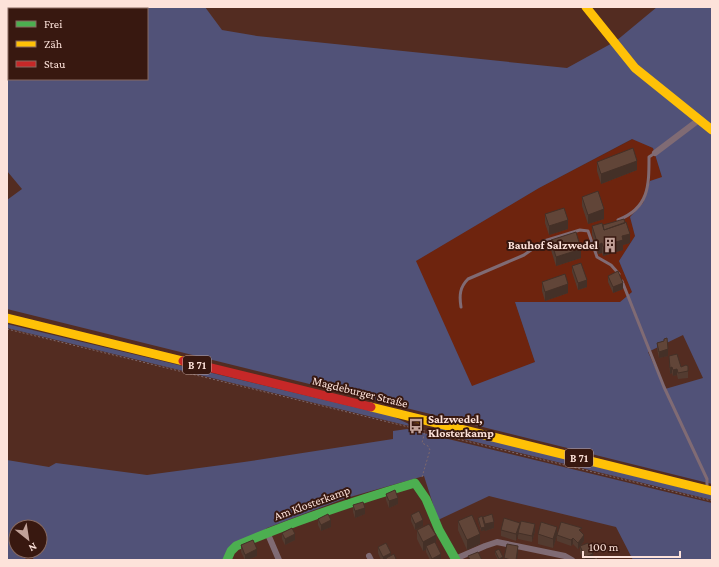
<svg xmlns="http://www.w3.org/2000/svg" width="719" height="567" viewBox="0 0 719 567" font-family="'Crimson Pro',serif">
  <rect width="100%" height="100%" fill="#532c21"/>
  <path fill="#6e240e" d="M633,139L653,148L662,178L650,181L643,203L630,217L635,236L619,261L632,292L620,302H515L535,362L472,387L415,261L539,188Z"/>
  <path fill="#515278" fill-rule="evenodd" d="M23,7H205L222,30L257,36L567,68L616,41L657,7H712V484L7,309V200L22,189L7,171V37L9,33V79H147V9H22ZM632,139L653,148L662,177L650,181L643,203L630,217L635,236L619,261L632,292L620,302H515L535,362L472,386L416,261L539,188ZM683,335L703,378L665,389L648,352Z
    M7,324L392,416L409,424V426L7,328Z
    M440,428L712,495V500L435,432Z
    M407,429L712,503V560H633L616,527L489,496L438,520L424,476L343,499L267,528L224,560H34L31,555L23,560H7V460L49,467L56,463L147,475L244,462L393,439V431ZM16,527H40V551H16Z"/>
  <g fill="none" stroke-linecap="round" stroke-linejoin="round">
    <path stroke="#7e686b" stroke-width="1" stroke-dasharray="2 2" stroke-linecap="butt" d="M7,329L712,501
      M422,477L430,450L428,446L422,443L425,431"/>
    <path stroke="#806b74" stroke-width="3" d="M618,220C649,208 649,186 649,157L655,153
      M588,231L597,257L611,265L619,274
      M622,281L664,387L707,479V488
      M461,307C459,295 460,287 468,279L524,255L544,241L580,230L588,231"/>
    <path stroke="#806b74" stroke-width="6" d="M655,153L700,119
      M267,532L279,560
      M369,556L371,560
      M455,559L485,546L497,542L565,556L572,560"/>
    <path stroke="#4caf50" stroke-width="9" d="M7,22L9,19
      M227,560L231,551L236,546C294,521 354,501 415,483L426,499L439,530L456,560"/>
    <path stroke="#ffc107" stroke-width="9" d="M586,7L635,68L712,130
      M7,318L183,361
      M371,407L712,491"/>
    <path stroke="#c62828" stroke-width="9" d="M14,9L15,7
      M183,361L371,407"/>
  </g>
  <path fill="#533b30" d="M597,162L637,170L601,184L597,171Z
    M582,197L604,219L588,224L582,206Z
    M545,214L568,229L549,235L545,223Z
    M603,225L630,243L623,245V250L616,252L615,248L610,250V254L603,256L602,253L598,254L592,235V226Z
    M551,240L581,258L556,266L551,250Z
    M572,266L587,287L578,290L572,272Z
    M608,276L623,289L613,293L608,282Z
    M542,282L568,293L545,301L542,291Z
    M664,339L668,356L659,358L657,349V343L664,341Z
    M669,356L681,367L686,365L688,372V378L678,379L677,375L673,376L672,373L670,374Z
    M386,494L398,504L389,508L386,500Z
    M353,505L365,514L355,518L353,512Z
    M411,515L423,526L415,530L411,521Z
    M483,517L494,528L485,531V530L481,531L478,521V518L483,520Z
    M318,519L331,527L321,531L318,525Z
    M458,521L480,544L467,550L458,530Z
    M520,528L535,531L532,542L518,539V534L516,541L501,536V530Z
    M417,530L436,543L441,560H430L426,552V550L423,551L417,539Z
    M282,533L295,540L285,545L282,539Z
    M582,533L584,541L578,549L573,544L571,546L557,541V535Z
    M538,534L557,536L553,548L538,544Z
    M241,545L257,556L247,560H245L241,552Z
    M580,546L593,559L598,560H583L580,553Z
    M378,547L391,556L396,560H381L378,553Z
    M495,551L503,557V560H498L495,554Z"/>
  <path fill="#443027" d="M637,161V170L601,184V174Z
    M604,209V219L588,224V215Z
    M568,220V229L549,235V226Z
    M630,234V243L623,245V250L616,252V242L622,236Z
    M615,239V248L610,250V254L603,256V247L609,241Z
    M602,243V253L598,254V245Z
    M581,249V258L556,266V257Z
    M587,280V287L578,290V283Z
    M623,283V289L613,293V287Z
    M568,284V293L545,301V292Z
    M668,349V356L659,358V352Z
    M672,367V373L670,374V368Z
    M677,369V375L673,376V370Z
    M398,498V504L389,508V501Z
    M365,508V514L355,518V511Z
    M331,520V527L321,531V525Z
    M423,520V526L415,530V524Z
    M494,522V528L485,531V524Z
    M520,523V530L516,541V534Z
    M535,524V531L532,542V536Z
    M485,527V530L481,531V528Z
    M557,527V536L553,548V539Z
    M295,534V540L285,545V539Z
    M480,534V544L467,550V540Z
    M436,535V545L426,546V550L423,551V542Z
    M584,535V541L578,549V543Z
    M573,538V544L571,546V540Z
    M518,546V552L517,560H516Z
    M257,549V556L247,560H245V555Z
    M391,553V559L386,558V560H383V557Z
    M441,554V560H432V559Z
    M593,554V560H585V557Z
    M503,557V560H499V559Z"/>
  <path fill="#614538" stroke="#443027" d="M633,148L637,161L601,174L597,162Z
    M598,191L604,209L588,215L582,197Z
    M564,208L568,220L549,226L545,214Z
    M624,219L625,223L604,230L603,225Z
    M626,222L630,234L622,236L623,240L616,242L615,239L609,241L610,245L603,247L602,243L598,245L592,226L602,223L604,230Z
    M576,232L581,249L556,257L551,240Z
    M581,263L587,280L578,283L572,266Z
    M618,271L623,283L613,287L608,276Z
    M565,274L568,284L545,292L542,282Z
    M667,338L668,349L659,352L657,343L664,341V339Z
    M677,354L681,367L686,365L688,366V371L678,373L677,369L673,370L672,367L670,368L669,356Z
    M395,490L398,498L389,501L386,494Z
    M363,502L365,508L355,511L353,505Z
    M419,511L423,520L415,524L411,515Z
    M328,514L331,520L321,525L318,519Z
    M492,514L494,522L485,524L483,517Z
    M472,515L480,534L467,540L458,521Z
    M482,516L485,527L481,528L478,518Z
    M504,518L520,523L516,534L501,530Z
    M521,521L535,524L532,536L518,533Z
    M541,522L557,527L553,539L538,534Z
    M561,522L582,528L579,530L584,535L578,543L573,538L571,540L557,535Z
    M429,524L436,535L423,542L417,530Z
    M292,528L295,534L285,539L282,533Z
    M253,540L257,549L245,555L241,545Z
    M435,542L441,554L432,559L426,546Z
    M386,543L391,553L383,557L378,547Z
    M588,543L593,554L585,557L580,546Z
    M507,544L518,546L516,560H511L504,558Z
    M499,549L503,557L499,559L495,551Z
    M478,552L482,560H470L468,556Z
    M394,554L396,559L394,560H387L386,558Z
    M597,557L598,560H591Z"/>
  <defs>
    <g id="building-bare" transform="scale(1.2)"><path d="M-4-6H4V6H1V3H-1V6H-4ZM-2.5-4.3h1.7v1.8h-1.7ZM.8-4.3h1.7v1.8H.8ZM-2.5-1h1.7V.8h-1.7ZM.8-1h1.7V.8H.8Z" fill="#c2a299" stroke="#381810" stroke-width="2.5" paint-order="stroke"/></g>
    <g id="bus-bare" transform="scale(1.2)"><path d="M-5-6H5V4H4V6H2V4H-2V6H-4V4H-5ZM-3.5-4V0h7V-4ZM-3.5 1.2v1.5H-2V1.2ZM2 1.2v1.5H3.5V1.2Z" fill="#c2a299" stroke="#381810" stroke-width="2.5" paint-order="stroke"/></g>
  </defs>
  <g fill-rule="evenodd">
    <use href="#building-bare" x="610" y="245"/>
    <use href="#bus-bare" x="416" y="426"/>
  </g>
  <g text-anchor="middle" stroke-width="4" stroke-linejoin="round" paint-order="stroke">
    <g fill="#381810" stroke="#c2a59d" stroke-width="1">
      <rect x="183" y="356" width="28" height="18" rx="3"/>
      <rect x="565" y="449" width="28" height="18" rx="3"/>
    </g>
    <g font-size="11" font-weight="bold" fill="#fde2da">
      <text x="197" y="369">B 71</text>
      <text x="579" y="462">B 71</text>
    </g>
    <g font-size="12" font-weight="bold" fill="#fde2da" stroke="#381810" text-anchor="end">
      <text x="598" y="249">Bauhof Salzwedel</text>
      <text x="428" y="423" text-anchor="start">Salzwedel,<tspan x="428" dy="14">Klosterkamp</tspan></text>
    </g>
    <g font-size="12" fill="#fde2da" stroke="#381810">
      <text transform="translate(360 392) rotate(14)" y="4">Magdeburger Straße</text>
      <text transform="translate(312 503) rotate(-20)" y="4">Am Klosterkamp</text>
    </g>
  </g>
  <rect width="719" height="567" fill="none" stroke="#fde2da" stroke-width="16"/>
  <rect x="8" y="8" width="140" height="72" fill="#381810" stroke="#876961"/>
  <rect x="16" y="21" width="20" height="6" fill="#4caf50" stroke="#876961"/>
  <text x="44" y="28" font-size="12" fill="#fde2da">Frei</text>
  <rect x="16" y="41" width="20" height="6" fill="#ffc107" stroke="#876961"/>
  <text x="44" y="48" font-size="12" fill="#fde2da">Zäh</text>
  <rect x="16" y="61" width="20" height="6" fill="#c62828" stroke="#876961"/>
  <text x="44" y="68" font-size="12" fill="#fde2da">Stau</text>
  <g transform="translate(28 539) rotate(150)"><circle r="19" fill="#381810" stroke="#876961"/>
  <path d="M0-3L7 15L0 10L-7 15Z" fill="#c2a299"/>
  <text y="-6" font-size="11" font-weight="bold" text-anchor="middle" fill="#fde2da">N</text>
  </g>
  <path d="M583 551v6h97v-6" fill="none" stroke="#fde2da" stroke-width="2"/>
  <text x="589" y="551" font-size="12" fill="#fde2da" stroke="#381810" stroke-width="3" paint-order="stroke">100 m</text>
</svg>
